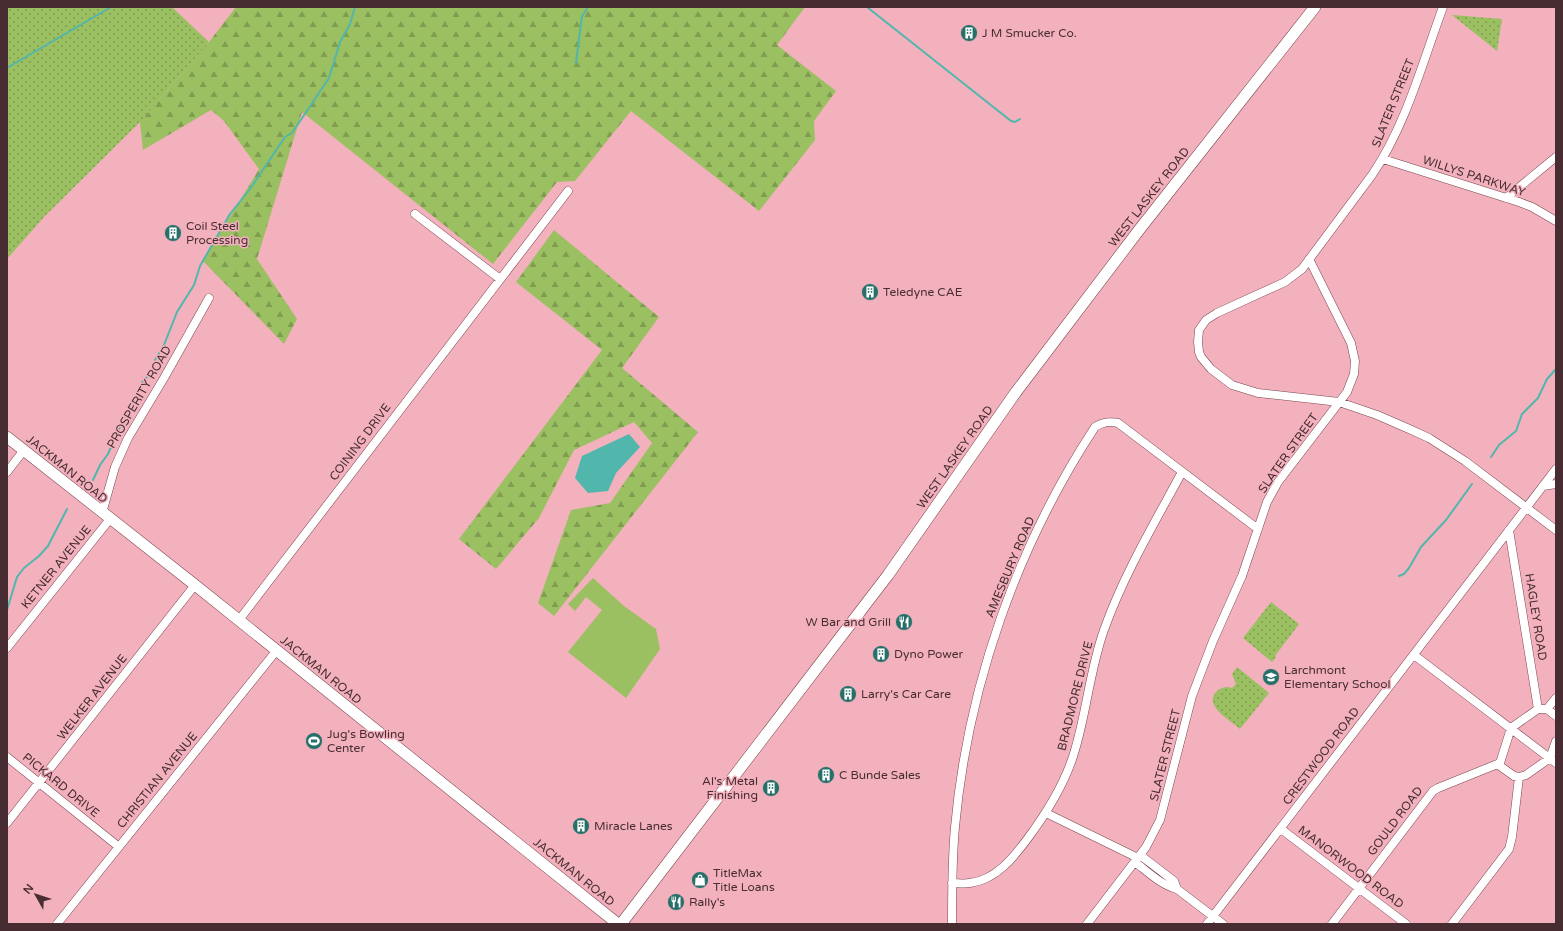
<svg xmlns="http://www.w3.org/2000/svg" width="1563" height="931" viewBox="0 0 1563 931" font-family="'Varela Round',sans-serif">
  <defs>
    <pattern id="forest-firs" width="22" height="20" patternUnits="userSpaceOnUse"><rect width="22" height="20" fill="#9bc061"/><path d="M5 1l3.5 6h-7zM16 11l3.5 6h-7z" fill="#809c51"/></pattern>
    <pattern id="park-dots" width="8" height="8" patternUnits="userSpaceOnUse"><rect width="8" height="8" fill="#9bc061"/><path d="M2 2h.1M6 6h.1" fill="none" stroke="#809c51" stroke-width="1.8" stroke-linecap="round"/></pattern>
  </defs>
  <rect width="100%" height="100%" fill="#f2b1bd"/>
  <path fill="#9bc061" d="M593,578L624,606L656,629L660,649L626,698L568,652L602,610L586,597L575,611L568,604Z"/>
  <path fill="url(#forest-firs)" d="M236,7H805L777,45L836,91L814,121L815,140L759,211L631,111L575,181L557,182L493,264L302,112L257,259L297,319L284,344L203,261L259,169L224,121L211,110L143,150L140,122L209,42Z
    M554,230L659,317L622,368L698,432L554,616L538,603L571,510L610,503L652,443L634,422L574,450L539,518L496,569L459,539L602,350L516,282Z"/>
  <path fill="url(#park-dots)" d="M7,7H172L209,42L140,122L44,217L7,259Z
    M1452,15L1502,19L1497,51Z
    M1271,602L1299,624L1275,656L1276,657L1272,662L1243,638Z
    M1237,667L1269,693L1240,729C1231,721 1202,705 1217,691C1222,687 1227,686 1232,688L1236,684L1232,674Z"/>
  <path fill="#51b6ac" d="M629,434L640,447L616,473L608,491L588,493L575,478L582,456Z"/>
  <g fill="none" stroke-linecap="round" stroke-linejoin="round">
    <path stroke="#51b6ac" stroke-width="2" d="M867,7L1011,121L1015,122L1020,119
      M576,63L582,16L588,7
      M7,68L111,7
      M155,360L164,345L177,312L194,285L200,266L230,214L250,189L285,137L292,133L329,78L340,42L350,24L355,7
      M1491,457L1499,445L1516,431L1522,414L1538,398L1547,379L1556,369
      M93,480L100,465L108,454L122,422L129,414L130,408L143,381L147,377
      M1399,576L1404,574L1409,568L1421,547L1446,520L1472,484
      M7,610L17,577L24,568L39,556L48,546L67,509"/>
    <g stroke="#7b4550" stroke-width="9">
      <path id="street" d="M1443,7C1422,64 1406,125 1372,175L1302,269L1285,282L1217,313L1206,320L1199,330L1198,342L1199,352L1201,357L1211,369L1232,385L1258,393L1339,402L1377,415L1407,428L1429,438L1465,461L1556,530
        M1383,159L1519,202L1532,207L1556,221
        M1506,198L1556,157
        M415,214L500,279
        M7,472L24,450
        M1543,486L1556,484
        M102,513L115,467L128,438L164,378L209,298
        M1509,530L1538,709
        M239,620L568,191
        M7,648L110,519
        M1414,655L1556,763
        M1547,709L1556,698
        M1556,716L1547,709H1538L1511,728L1500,763V766L1514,776L1519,777L1526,775L1550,758L1556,741
        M7,757L119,847
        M1046,813L1138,858
        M7,823L195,585
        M1281,829L1406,924
        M1140,855L1174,881L1177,889
        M1135,862C1148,872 1161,885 1177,889L1223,924
        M952,883C958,883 964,884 970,883C996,880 1014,857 1028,838C1048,811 1066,782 1075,750C1087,710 1090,669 1104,630C1124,574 1154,524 1182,472
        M57,924L277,650
        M952,924C952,892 952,859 955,827C968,685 1017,546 1095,427C1103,422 1109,421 1118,423L1258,529
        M1087,924L1146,847L1160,820L1192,696L1213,641L1242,576L1267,502L1278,482L1347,392L1354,374L1355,361L1351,343L1309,259
        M1207,924L1556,469
        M1332,924L1433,791L1438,788L1500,763
        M1452,924L1509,849L1512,837L1519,777"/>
    </g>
    <g stroke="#7b4550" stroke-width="12">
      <path id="secondary" d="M7,437L195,585L618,924
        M621,924L888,575L1016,392L1139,230L1315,7"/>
    </g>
    <use href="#street" stroke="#fff" stroke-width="8"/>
    <use href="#secondary" stroke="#fff" stroke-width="11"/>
  </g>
  <defs>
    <g id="building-disc" transform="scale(0.9)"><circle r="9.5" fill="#27706a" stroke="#f2b1bd"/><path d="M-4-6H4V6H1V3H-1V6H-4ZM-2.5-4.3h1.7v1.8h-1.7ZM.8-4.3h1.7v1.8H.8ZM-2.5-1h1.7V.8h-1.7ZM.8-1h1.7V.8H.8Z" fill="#fff"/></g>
    <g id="restaurant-disc" transform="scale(0.9)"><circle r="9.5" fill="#27706a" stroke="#f2b1bd"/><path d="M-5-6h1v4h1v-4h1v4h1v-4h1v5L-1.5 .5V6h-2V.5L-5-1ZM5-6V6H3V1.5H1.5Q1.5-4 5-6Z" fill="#fff"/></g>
    <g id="school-disc" transform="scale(0.9)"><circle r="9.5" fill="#27706a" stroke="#f2b1bd"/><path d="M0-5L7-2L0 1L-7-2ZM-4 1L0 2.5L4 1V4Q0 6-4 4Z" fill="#fff"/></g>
    <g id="stadium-disc" transform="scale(0.9)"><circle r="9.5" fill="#27706a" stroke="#f2b1bd"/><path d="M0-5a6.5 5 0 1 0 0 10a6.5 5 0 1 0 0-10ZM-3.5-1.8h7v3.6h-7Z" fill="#fff"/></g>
    <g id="shop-disc" transform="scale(0.9)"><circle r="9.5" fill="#27706a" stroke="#f2b1bd"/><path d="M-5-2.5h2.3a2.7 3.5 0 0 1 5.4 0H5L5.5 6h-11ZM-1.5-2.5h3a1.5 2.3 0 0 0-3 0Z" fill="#fff"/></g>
  </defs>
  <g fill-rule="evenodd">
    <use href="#building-disc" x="969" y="33"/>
    <use href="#building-disc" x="173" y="233"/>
    <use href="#building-disc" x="870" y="292"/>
    <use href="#restaurant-disc" x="904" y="622"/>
    <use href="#building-disc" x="881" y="654"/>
    <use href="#school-disc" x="1271" y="677"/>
    <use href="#building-disc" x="848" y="694"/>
    <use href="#stadium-disc" x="314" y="741"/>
    <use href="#building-disc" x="826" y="775"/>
    <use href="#building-disc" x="771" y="788"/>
    <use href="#building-disc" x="581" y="826"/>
    <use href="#shop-disc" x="700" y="880"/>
    <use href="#restaurant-disc" x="676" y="902"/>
  </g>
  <g text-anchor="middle" stroke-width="3" stroke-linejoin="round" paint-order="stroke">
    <g font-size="12" fill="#472d32" stroke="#f2b1bd" text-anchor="start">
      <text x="982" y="37">J M Smucker Co.</text>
      <text x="186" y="230">Coil Steel<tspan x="186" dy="14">Processing</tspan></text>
      <text x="883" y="296">Teledyne CAE</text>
      <text x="891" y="626" text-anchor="end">W Bar and Grill</text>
      <text x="894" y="658">Dyno Power</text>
      <text x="1284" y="674">Larchmont<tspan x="1284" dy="14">Elementary School</tspan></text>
      <text x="861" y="698">Larry's Car Care</text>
      <text x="327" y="738">Jug's Bowling<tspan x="327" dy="14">Center</tspan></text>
      <text x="839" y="779">C Bunde Sales</text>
      <text x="758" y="785" text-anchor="end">Al's Metal<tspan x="758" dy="14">Finishing</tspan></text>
      <text x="594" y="830">Miracle Lanes</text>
      <text x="713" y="877">TitleMax<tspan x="713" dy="14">Title Loans</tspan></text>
      <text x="689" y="906">Rally's</text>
    </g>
    <g font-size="12" fill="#472d32" stroke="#f2b1bd">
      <text transform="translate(1393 103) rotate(-68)" y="4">SLATER STREET</text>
      <text transform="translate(1474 176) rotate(18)" y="4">WILLYS PARKWAY</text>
      <text transform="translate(1149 197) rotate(-52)" y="4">WEST LASKEY ROAD</text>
      <text transform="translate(139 397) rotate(-60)" y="4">PROSPERITY ROAD</text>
      <text transform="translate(360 442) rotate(-53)" y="4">COINING DRIVE</text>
      <text transform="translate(1288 453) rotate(-55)" y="4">SLATER STREET</text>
      <text transform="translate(955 457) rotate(-55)" y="4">WEST LASKEY ROAD</text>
      <text transform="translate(67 469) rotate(39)" y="4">JACKMAN ROAD</text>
      <text transform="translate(56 567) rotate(-51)" y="4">KETNER AVENUE</text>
      <text transform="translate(1010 567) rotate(-67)" y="4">AMESBURY ROAD</text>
      <text transform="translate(1536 617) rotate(81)" y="4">HAGLEY ROAD</text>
      <text transform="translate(321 670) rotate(39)" y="4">JACKMAN ROAD</text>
      <text transform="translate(1075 696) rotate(-76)" y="4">BRADMORE DRIVE</text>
      <text transform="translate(92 697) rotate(-52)" y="4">WELKER AVENUE</text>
      <text transform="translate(1165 755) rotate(-76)" y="4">SLATER STREET</text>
      <text transform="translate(1321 756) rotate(-53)" y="4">CRESTWOOD ROAD</text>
      <text transform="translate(157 780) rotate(-51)" y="4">CHRISTIAN AVENUE</text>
      <text transform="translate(61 785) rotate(39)" y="4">PICKARD DRIVE</text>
      <text transform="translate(1395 821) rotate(-53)" y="4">GOULD ROAD</text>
      <text transform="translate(1351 867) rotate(37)" y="4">MANORWOOD ROAD</text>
      <text transform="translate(574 872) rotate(39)" y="4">JACKMAN ROAD</text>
    </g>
  </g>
  <rect width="1563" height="931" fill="none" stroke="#472d32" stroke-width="16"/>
  <g transform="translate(36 895) rotate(309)" stroke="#f2b1bd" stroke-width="3" paint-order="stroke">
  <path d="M0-3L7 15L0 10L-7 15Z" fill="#472d32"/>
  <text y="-6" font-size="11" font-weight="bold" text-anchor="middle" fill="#472d32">N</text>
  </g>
</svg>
